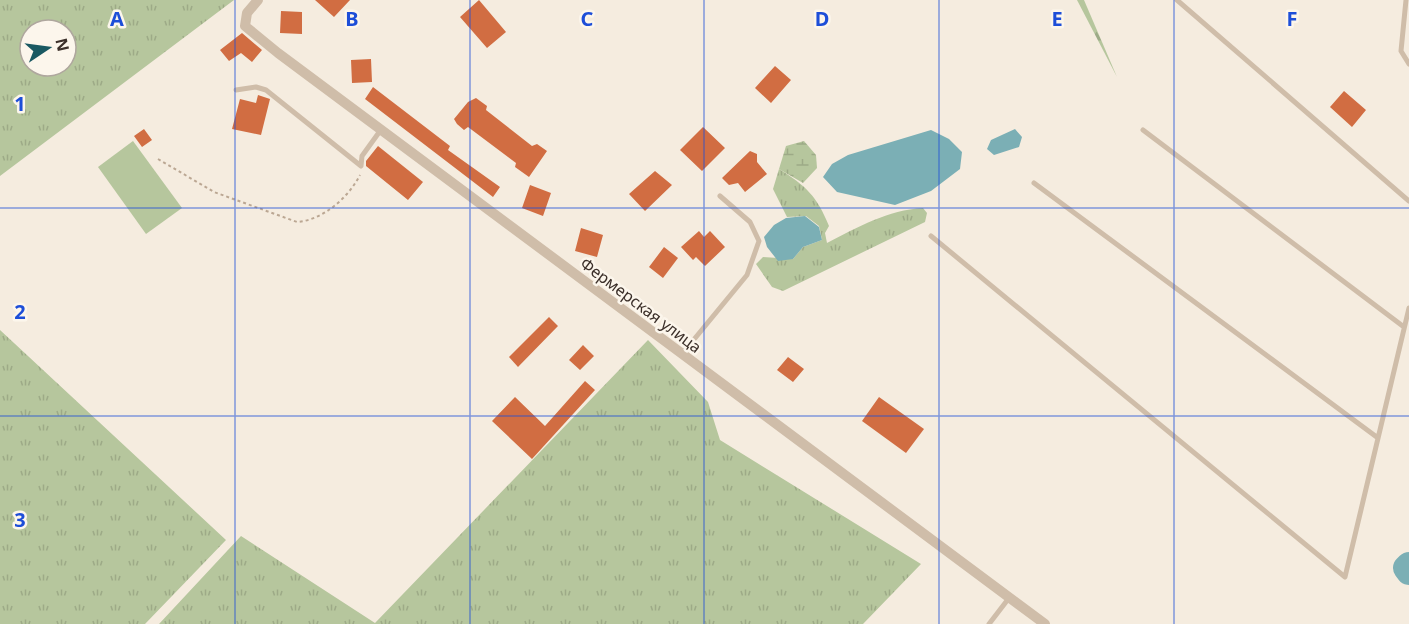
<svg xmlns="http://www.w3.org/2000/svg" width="1409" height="624" viewBox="0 0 1409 624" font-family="'Noto Sans',sans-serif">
  <defs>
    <pattern id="grass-tufts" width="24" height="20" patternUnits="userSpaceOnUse" patternTransform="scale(1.5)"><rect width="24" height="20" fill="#b6c69d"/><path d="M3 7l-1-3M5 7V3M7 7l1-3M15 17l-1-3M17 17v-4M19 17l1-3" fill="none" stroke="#9daa87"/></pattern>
    <pattern id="forest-firs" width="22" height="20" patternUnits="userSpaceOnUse" patternTransform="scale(1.5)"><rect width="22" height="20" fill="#b6c69d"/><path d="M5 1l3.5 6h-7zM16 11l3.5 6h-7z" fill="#9daa87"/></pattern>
    <pattern id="wetland-marsh" width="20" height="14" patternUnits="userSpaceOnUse" patternTransform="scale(1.5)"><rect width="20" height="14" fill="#b6c69d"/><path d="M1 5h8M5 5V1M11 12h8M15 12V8" fill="none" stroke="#9daa87"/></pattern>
  </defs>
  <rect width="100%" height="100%" fill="#f5ecdf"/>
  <path fill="url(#grass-tufts)" fill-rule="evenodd" d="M0,0H234L0,176ZM30,30H66V66H30Z
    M779,169C806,186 817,196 829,226L825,233L827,243C858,227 888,210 923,208L927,213L925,222L783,291L772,287L756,264L763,257L793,259L803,247L822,240L819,226L806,216L787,217L773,189Z
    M0,330L226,540L145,624H0Z
    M648,340L708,402L720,440L921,564L863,624H159L241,536L375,623Z"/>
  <path fill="url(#forest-firs)" d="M1077,0H1084L1117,77Z"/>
  <path fill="url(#wetland-marsh)" d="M804,141L816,155L817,168L803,183L779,169L786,146Z"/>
  <path fill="#b6c69d" d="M133,141L182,208L146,234L98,167Z"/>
  <path fill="#7bafb5" d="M1015,129L1022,137L1019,147L994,155L987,149L991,140Z
    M931,130L949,139L962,152L960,169L931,191L895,205L837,192L823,177L832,164L848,155Z
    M805,216L819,227L822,240L803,247L793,259L778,261L767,247L764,237L774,225L786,218Z"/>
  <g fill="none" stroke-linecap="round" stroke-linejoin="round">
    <path stroke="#7bafb5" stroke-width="26" d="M1409,565L1406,568L1409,572"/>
  </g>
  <path fill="#d16d42" d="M315,0H350L334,17Z
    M479,0L506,32L487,48L460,17Z
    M281,11L302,12V34L280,33Z
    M242,33L262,50L252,62L241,53L229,61L220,50Z
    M371,59L372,82L352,83L351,60Z
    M775,66L791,80L771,103L755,88Z
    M373,87L450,146L448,150L500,187L493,197L365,99Z
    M1344,91L1366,110L1352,127L1330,107Z
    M258,95L270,99L261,135L232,129L240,99L256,103Z
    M476,98L487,106L486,110L532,146L537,144L547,151L529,177L515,167L516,163L468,127L464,130L457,124L454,119L468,102Z
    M703,127L725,148L702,171L680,150Z
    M144,129L152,140L142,147L134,136Z
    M378,146L423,182L408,200L366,166V161Z
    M750,151L757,154V162L767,174L745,192L738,183L729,185L722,178Z
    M655,171L672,185L645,211L629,194Z
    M530,185L551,193L543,216L522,208Z
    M581,228L603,235L597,257L575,251Z
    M699,231L704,237L710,231L725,247L705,266L696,257L693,260L681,247Z
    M664,247L678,258L663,278L649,267Z
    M549,317L558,326L518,367L509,357Z
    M583,345L594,356L580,370L569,360Z
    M788,357L804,369L793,382L777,370Z
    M585,381L595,390L532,459L492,421L515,397L545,426Z
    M879,397L924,429L906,453L862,421Z"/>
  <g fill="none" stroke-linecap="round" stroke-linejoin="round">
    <path stroke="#bba793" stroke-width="2" stroke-dasharray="3 3" stroke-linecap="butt" d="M158,159L214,192L297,222C323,220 348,198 360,175"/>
    <path stroke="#cfbda9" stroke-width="5" d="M1177,0L1409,201
      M1406,0L1401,51L1409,64
      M236,90L256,87L266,90L361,166L362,156L380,131
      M1143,130L1404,327
      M1034,183L1378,438
      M931,236L1345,577L1409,308
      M682,354L747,275L759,241L750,222L720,196
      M989,624L1009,598"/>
    <path stroke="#cfbda9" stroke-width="10" d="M258,0L247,13L245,26L278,53L1045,624"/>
  </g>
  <path fill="none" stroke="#1d4ed8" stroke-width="1.5" stroke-opacity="0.55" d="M235,0V624M470,0V624M704,0V624M939,0V624M1174,0V624M0,208H1409M0,416H1409"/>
  <g text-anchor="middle" stroke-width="5" stroke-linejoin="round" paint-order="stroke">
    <g font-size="16" fill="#3c302a" stroke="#fcf6ec">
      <text transform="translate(641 305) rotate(37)" y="6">Фермерская улица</text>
    </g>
  </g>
  <g font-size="20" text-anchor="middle" font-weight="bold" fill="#1d4ed8" stroke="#fcf6ec" stroke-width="5" stroke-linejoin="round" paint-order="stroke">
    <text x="117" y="26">A</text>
    <text x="352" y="26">B</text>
    <text x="587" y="26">C</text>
    <text x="822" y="26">D</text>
    <text x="1057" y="26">E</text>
    <text x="1292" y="26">F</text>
    <text x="20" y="111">1</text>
    <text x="20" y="319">2</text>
    <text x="20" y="527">3</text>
  </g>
  <g transform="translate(48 48) rotate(77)"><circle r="28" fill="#fcf6ec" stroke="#afa79e" stroke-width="1.5"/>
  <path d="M0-4.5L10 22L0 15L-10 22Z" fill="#1a5962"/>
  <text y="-9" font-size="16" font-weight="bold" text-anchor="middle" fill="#3c302a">N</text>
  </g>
</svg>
